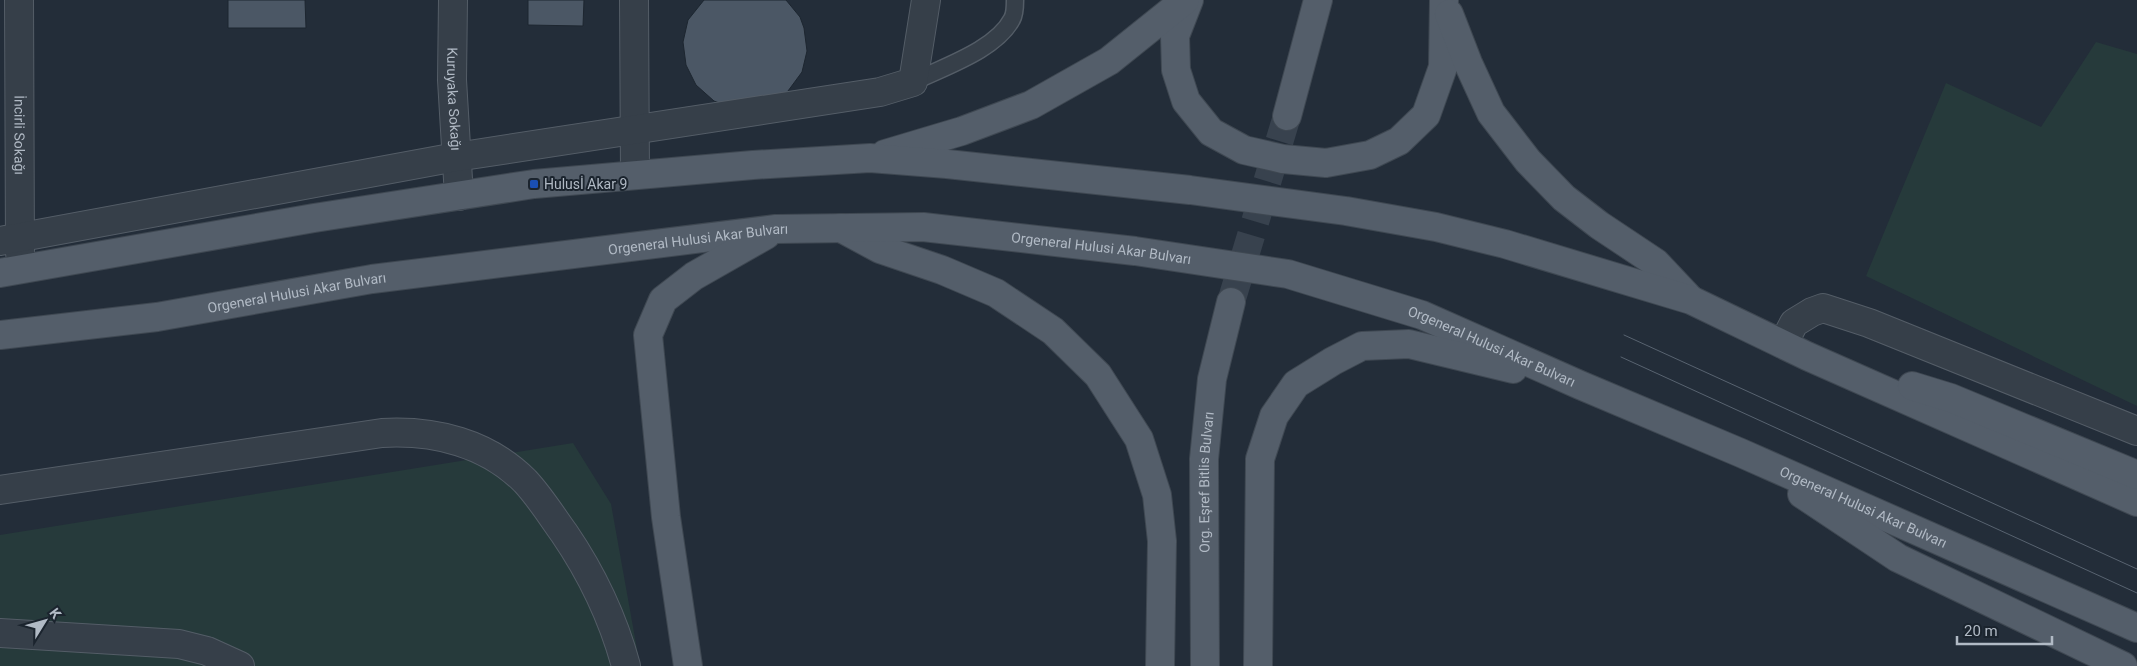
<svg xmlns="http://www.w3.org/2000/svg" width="2137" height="666" viewBox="0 0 2137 666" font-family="Roboto,sans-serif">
  <rect width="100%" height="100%" fill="#232d39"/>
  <path fill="#263a3b" d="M2096,42L2137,54V406L1866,276L1946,83L2041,127Z
    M573,443L611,504L640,666H0V535Z"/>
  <path fill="#4b5765" stroke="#1d2630" d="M228,0H305L306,28H228Z
    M528,0H584L583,26L528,25Z
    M704,0H786L800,17L804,28L807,51L802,72L788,91L780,98L725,105L714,101L696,85L686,65L683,42L688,20Z"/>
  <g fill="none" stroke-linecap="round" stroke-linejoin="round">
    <path stroke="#38424e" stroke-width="28" stroke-dasharray="28 14" stroke-linecap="butt" d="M1231,302L1287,116"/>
    <g stroke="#545d67" stroke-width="19">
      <path id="lane" d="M913,82C943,67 996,50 1012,19C1015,14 1015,6 1015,0"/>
    </g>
    <g stroke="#545d67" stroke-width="30">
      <g id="street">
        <path id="s1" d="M19,0L20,253"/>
        <path id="s2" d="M453,0L452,80L459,196"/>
        <path d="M634,0L635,175"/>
        <path d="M0,241L456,157L880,92L913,82L926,0"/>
        <path d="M1783,344L1794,323L1812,312L1823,308L1869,323L2137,431"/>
        <path d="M0,490L382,433C435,430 487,443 525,481C540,497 551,515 564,533C592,574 613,618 626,666"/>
        <path d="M0,633L179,644L207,651L240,666"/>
      </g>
    </g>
    <g stroke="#3f4852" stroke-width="30">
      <g id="primary">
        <path d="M1189,0L1175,36L1176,70L1186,101L1211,132L1244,150L1283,159L1326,163L1370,155L1399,141L1426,115L1443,67L1444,0"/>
        <path d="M1449,14L1468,63L1491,113L1528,161L1564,198L1599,225L1656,263L1690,299"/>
        <path d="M1287,116L1318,0"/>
        <path d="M885,154L962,131L1031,105L1109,61L1185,0"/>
        <path d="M841,228L880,249L942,270L996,293L1053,331L1098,375L1139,439L1157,495L1162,541L1160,666"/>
        <path d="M0,273L314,218L534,184L753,165L870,158L947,164L1190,190L1346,211L1436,227L1505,244L1691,300L1807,356L2137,502"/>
        <path id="s3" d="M0,335L157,317L372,279L776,229L923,227L1135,251L1288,274L1422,315L1580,385L1741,453L2137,628"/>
        <path d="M1912,386L1951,398L2137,475"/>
        <path d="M1802,494L1898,558L2123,666"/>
        <path d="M688,666L666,517L648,335L663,300L694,276L766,235"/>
        <path id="s4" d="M1205,666L1204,459L1212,379L1231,302"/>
        <path d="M1258,666L1260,459L1274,416L1296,384L1333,361L1362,346L1409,344L1513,369"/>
      </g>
    </g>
    <use href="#lane" stroke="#363f49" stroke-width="16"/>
    <use href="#street" stroke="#363f49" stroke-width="28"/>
    <use href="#primary" stroke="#545e6a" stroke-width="28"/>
    <path stroke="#586370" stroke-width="1" d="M1624,335L2137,569
      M1621,357L2137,593"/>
  </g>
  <rect fill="#1a4fb4" stroke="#1b242e" stroke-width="2" x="529" y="179" width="10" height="10" rx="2.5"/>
  <g text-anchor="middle" stroke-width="4" stroke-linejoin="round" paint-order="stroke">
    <g font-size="14" fill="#b1bac5" stroke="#1b242e">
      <text dy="5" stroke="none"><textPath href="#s2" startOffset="99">Kuruyaka Sokağı</textPath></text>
      <text dy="5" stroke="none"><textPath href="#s1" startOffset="135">İncirli Sokağı</textPath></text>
      <text dy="5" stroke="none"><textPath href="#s3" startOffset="705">Orgeneral Hulusi Akar Bulvarı</textPath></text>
      <text dy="5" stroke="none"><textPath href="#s3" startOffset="1110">Orgeneral Hulusi Akar Bulvarı</textPath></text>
      <text dy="5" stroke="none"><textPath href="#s3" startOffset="300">Orgeneral Hulusi Akar Bulvarı</textPath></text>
      <text dy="5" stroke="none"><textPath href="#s3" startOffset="1515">Orgeneral Hulusi Akar Bulvarı</textPath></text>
      <text dy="5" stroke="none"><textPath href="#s4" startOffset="184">Org. Eşref Bitlis Bulvarı</textPath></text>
      <text dy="5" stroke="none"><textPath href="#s3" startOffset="1920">Orgeneral Hulusi Akar Bulvarı</textPath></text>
    </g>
    <g font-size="14" fill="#b1bac5" stroke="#1b242e" text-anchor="start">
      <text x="544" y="189">Hulusİ Akar 9</text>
    </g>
  </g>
  <g transform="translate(45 621) rotate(53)" stroke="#1b242e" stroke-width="4" paint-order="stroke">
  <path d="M0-4L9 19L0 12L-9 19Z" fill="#b1bac5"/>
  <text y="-8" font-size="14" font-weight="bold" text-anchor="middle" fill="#b1bac5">K</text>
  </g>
  <path d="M1957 636v8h95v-8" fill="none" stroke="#b1bac5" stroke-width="2.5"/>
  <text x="1964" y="636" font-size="15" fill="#b1bac5" stroke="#1b242e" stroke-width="4" paint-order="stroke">20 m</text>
</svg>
